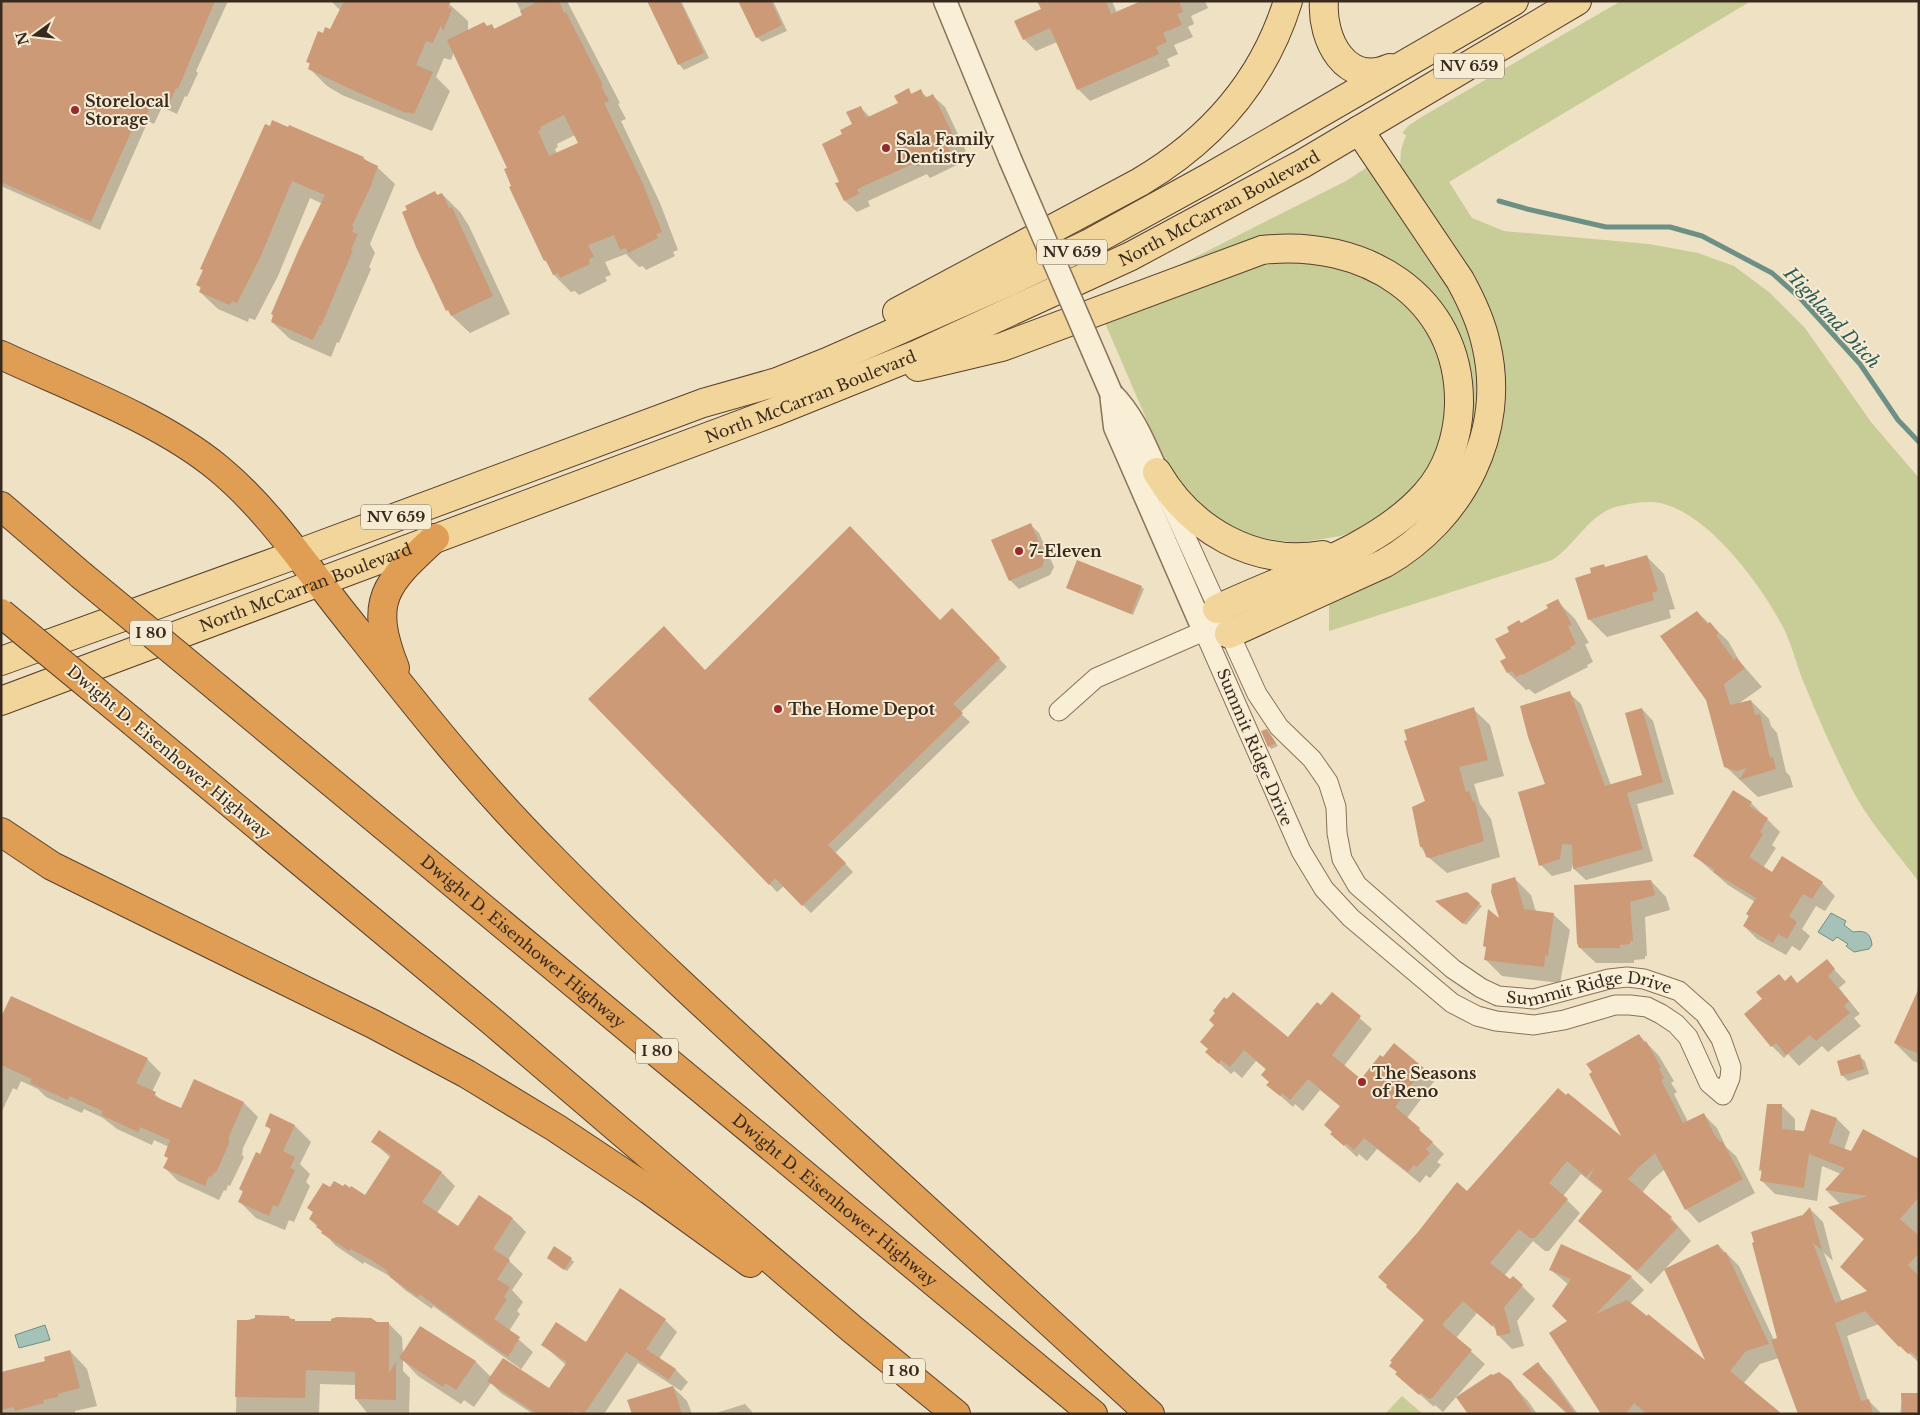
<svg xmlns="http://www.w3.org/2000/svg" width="1920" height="1415" viewBox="0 0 1920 1415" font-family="'Libre Baskerville',serif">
  <rect width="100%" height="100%" fill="#efe1c3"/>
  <path fill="#c8cd97" d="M1621,1H1751L1449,182L1472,218L1504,231L1649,244L1698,253L1734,266L1769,292L1805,328L1871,422L1919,478V882C1895,850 1866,819 1849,783C1831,748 1816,712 1801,676C1796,662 1792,647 1786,633C1765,590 1712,517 1664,504C1650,500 1633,503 1619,506C1589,513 1576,545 1552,560L1329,631V601L1404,565L1502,392L1400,166L1401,150L1406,135L1402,133L1408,126L1423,116Z
    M1372,164L1459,293L1483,382L1464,468L1460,353L1340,247L1138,286L1346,181Z
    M1308,261L1358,272L1398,294L1427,327L1447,386L1444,433L1429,470L1400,505L1365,527L1341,536L1297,543L1257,537L1237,529L1215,517L1181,484L1167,465L1158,446L1105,323L1264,262Z
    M1402,1396L1423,1414H1385Z"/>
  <path fill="#a5c1b8" stroke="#6c9086" d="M1831,913L1846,921L1844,925L1853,932C1865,930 1871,933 1872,945L1869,949L1854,952L1846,946L1848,944L1837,937L1833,941L1818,932Z
    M45,1325L50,1340L19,1348L15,1335Z"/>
  <path fill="#0003" fill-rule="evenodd" d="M1,1H228L196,71L198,73L187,97L185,96L177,114L162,107L154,124L148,121L100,230L1,186Z
    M331,1H446L468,21V31L492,26L495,29L523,16L516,1H567L620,103L618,104L626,119L621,121L660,203L678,250L673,252L675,256L646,270L643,266L639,267L626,254L605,262L611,275L605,277L607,281L579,295L575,291L571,292L554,275L545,260L513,186L509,168L454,52L451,60L444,58L436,77L450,91L432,131L342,95L327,86L309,68L311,65L307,61L324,34L331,31L341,11ZM575,135L579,143L557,154L555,149L558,147L557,144Z
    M649,1H681L709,58L684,70L679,64Z
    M740,1H773L787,31L762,42L757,37Z
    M1039,1H1112L1117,13L1144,1H1205L1208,8L1191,16L1194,24L1188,27L1193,37L1174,45L1178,54L1167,59L1170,66L1090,101L1078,89L1057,42L1036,51L1024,39L1042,10Z
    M908,90L913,95L920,91L928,98L933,96L945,107L966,151L957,155L961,163L930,178L927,174L868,201L870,206L857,212L845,201L840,182L844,135L853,125L860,107L870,117L899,104Z
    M266,125L363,158L377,167L395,184L370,244L375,253L369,267L371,269L339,343L337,342L331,357L290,339L272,322L323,204L310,198L278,276L255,320L249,318L248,322L218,309L200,292L202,289L197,285Z
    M434,192L438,196L442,194L460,212L469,226L510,314L470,333L452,316L431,277Z
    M1030,524L1039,533L1054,567L1050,575L1019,589L1010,580Z
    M1646,556L1664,574L1675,609L1669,610L1671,618L1607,637L1590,620L1577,579Z
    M1141,587L1144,589L1133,615L1068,588Z
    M1557,601L1575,619L1589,643L1585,644L1593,662L1587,665L1588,667L1535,694L1529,689L1526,690L1508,673L1502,662L1507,659L1521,624L1550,609Z
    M952,610L1007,667L960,713L970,722L835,853L853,872L811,913L784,886L777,892L589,699L705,671L940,621Z
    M1697,612L1728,641L1740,662L1762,687L1738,704L1751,701L1769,719L1771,726L1777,733L1786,772L1790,776L1793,787L1758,797L1725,766Z
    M1569,693L1581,704L1611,785L1644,776L1642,709L1653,721L1674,794L1637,804L1653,861L1586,880L1574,869V860L1571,871L1552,876L1541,865L1547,785Z
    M1473,709L1490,725L1504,776L1474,784L1480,804L1491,819L1500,857L1447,873L1427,856L1421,847L1427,802Z
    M1269,733L1278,746L1271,749L1269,746Z
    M1751,803L1780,832L1772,845L1776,848L1763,868L1773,874L1822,883L1835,896L1825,911L1816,906L1802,929L1810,936L1800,951L1792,946L1786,955L1757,939L1744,926L1755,902L1728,885L1695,856Z
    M1515,879L1531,895L1536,912L1553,914L1570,930L1560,983L1502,976L1485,959L1487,948L1484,946L1501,921Z
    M1651,881L1666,897L1670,910L1645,917L1647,956H1645V959L1634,960V963H1596L1580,948Z
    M1437,902L1479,904L1482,906L1466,925Z
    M1826,961L1846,982L1839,988L1860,1014L1854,1018L1861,1026L1828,1052L1822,1046L1799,1066L1788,1054L1784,1058L1772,1046L1785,982L1791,977L1798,984Z
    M1332,994L1372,1029L1344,1066L1361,1080L1423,1069L1435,1080L1407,1118L1444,1154L1437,1162L1441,1165L1430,1178L1426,1175L1420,1183L1377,1149L1367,1161L1359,1154L1357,1157L1332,1134L1341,1107L1320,1090L1303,1111L1295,1104L1293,1107L1268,1085L1270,1083L1267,1070L1256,1061L1242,1078L1234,1071L1231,1074L1207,1052L1288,1039Z
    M1919,1008V1063L1913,1061L1895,1043Z
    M1,1018L147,1059L161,1073L152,1092L164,1102L182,1110L244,1103L258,1117L243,1148L242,1155L244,1157L230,1186L228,1185L226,1191L224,1190L219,1200L178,1181L164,1167L169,1159L166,1156L169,1147L154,1140L152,1145L117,1129L103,1118L84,1109L82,1113L46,1097L38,1089L21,1081L17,1090L13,1088L1,1113Z
    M1639,1035L1659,1056L1674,1081L1671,1083L1677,1092L1674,1094L1688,1122L1704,1115L1717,1128L1726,1147L1736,1156L1755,1193L1699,1223L1686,1209L1665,1169L1651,1181L1642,1193L1671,1218L1691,1241L1651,1284L1579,1221L1603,1192L1581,1174L1563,1196L1580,1213L1549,1251H1545L1533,1241L1504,1276L1522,1286L1535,1299L1517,1321L1524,1346L1512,1349L1499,1336L1497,1330L1477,1313L1456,1338L1485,1364L1443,1412L1435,1405L1434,1407L1397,1374L1425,1321L1388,1287L1468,1193L1625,1140Z
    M1859,1056L1865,1061L1869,1074L1848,1081L1842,1075Z
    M1782,1106L1795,1119V1131L1805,1133L1837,1119L1850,1132L1844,1150L1919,1164V1363L1879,1324L1847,1336L1868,1400L1882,1414H1818L1779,1358L1760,1364L1743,1384L1779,1414H1602L1569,1322V1285L1551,1270L1561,1246L1631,1277L1644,1290L1630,1304L1708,1365L1718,1245L1739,1266L1774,1340L1779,1339L1753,1244L1802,1218L1810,1209L1823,1222L1833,1261L1824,1253L1842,1302L1868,1292L1865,1240L1830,1208L1841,1205L1826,1190L1841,1174L1822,1166L1817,1201L1775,1194L1762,1181L1763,1173L1760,1170Z
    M271,1115L295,1126L311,1142L300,1164L310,1174L306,1182L310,1186L294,1222L289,1220L285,1230L256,1218L240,1202L244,1193L240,1189L261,1156L272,1131L266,1125Z
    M379,1132L442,1173L455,1186L437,1213L459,1228L479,1197L513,1219L526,1232L508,1260L523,1274L512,1290L523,1302L517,1311L520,1314L509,1331L533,1352L520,1371L550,1390L566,1365L543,1345L587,1344L665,1320L677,1332L659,1359L676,1370L688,1382L681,1391L638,1363L604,1414H533L501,1393L491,1383L474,1407L464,1400L461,1404L418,1376L403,1360V1371L410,1378L409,1414H368L356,1399V1385L320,1384L319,1414H236L238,1321L289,1317L297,1322L388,1323L402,1337L403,1355L421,1327L476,1362L491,1377L521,1369L433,1306L432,1309L405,1290L388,1275L364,1262L363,1264L336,1246L310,1219L314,1213L308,1207L324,1185L330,1189L344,1188L366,1197L391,1158L373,1142Z
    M571,1259L574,1262L567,1271L551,1260Z
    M70,1351L87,1369L97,1406L75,1411V1414H1V1374L47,1362Z
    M1538,1364L1551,1377L1578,1414H1567L1524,1374Z
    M1510,1382L1528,1401L1537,1414H1469Z
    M673,1387L687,1401L692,1414H630L632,1411L629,1401Z
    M1919,1393V1414H1900L1903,1394Z
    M745,1404L754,1414H713Z"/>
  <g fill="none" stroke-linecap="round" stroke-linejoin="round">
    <path stroke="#6c9086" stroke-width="5" d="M1499,201L1527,209L1606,227H1670L1702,236L1772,273L1800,298L1860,364L1898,420L1919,442"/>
  </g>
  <path fill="#cd9a78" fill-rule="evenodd" d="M1,1H215L178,89L176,88L168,106L153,100L146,117L139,114L91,222L1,182Z
    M344,1H451L448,7L452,9L443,31L441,25L433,43L426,41L416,65L433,72L414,114L407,112L406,113L357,92L308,69L310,63L306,62L318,31L323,33L325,27L330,29Z
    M539,1H559L564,13L566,12L603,85L601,86L609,101L604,103L643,184L662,232L656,234L658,238L628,253L626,248L620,250L614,235L588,245L594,257L589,259L590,264L560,278L558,273L553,275L546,260L544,261L509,187L511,186L504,169L507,168L447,40L484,22L487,26L492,24L494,29L522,15L520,11ZM564,115L578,143L549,156L538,131L541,130L540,127Z
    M647,1H680L704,53L678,65Z
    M738,1H771L782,25L756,38Z
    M1037,1H1106L1111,14L1141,1H1179L1183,12L1177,14L1182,25L1163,33L1167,42L1156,47L1159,54L1077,90L1050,28L1023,40L1014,21L1041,9Z
    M909,88L911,94L921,89L925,98L933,94L955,139L946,143L950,151L917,167L915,163L857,189L859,194L844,201L835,183L839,182L822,144L842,134L840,130L852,124L846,112L861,106L866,118L898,103L894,96Z
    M272,120L288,127L289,125L364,157L363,159L378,166L370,188L352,226L354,227L352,232L358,234L351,249L353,250L321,326L320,325L313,340L271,322L273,315L271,314L299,249L325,195L292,181L260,258L237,303L232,301L230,305L199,292L201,287L196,285L203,270L200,269L265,124L270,126Z
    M435,191L437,195L442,193L449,208L452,207L493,296L451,316L448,310L446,311L416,247L402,212L407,210L405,206Z
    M1031,523L1045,557L1042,567L1009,581L991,540Z
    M850,526L940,620L952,608L1000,658L953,704L963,713L828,845L846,863L802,906L775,878L769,885L588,699L664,626L705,670Z
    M1647,555L1658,591L1652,593L1654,600L1588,620L1575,578L1591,573L1590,568L1604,564L1605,567Z
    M1077,560L1142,586L1131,614L1066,588Z
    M1558,599L1572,625L1568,626L1576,644L1570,647L1571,649L1522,675L1521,674L1516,677L1512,671L1507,673L1500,661L1506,658L1495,639L1509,632L1507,627L1519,620L1521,623L1548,608L1546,605Z
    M1697,611L1707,624L1710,622L1719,633L1716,635L1734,660L1737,658L1745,668L1724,684L1730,705L1751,700L1755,715L1760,714L1770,758L1773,757L1776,769L1739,780L1747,768L1736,771L1724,767L1706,700L1660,636Z
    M1570,691L1605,786L1642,775L1625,713L1642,708L1663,782L1627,793L1643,849L1573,869L1572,845L1562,844L1560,859L1539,866L1518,792L1545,784L1528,737L1520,706Z
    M1474,707L1488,760L1459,767L1466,792L1469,791L1473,802L1475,801L1484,841L1430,858L1426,857L1423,847H1420L1412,807L1425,801L1404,741L1407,740L1404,730Z
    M1267,729L1276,743L1268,747L1261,731Z
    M1733,790L1752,802L1749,806L1768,818L1760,832L1763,834L1749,857L1772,872L1782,856L1823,882L1812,899L1803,894L1789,916L1797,922L1787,939L1778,934L1773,943L1743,926L1749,916L1746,914L1756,898L1713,872L1715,870L1693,856Z
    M1515,877L1524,909L1554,913L1548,956L1545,955L1544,967L1484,960L1486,947L1483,946L1488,909L1499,918L1491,892L1492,884Z
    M1651,880L1655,895L1630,902L1633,941H1630V944L1620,945V948H1579L1577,943L1574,885Z
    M1467,892L1480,903L1463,924L1435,901Z
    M1827,959L1835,969L1828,976L1849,1001L1844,1006L1850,1013L1816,1041L1810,1035L1786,1055L1776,1043L1771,1047L1744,1014L1762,999L1756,992L1779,974L1785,981L1791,975L1797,983Z
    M1919,988V1054L1894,1043Z
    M1233,992L1288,1037L1317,1002L1321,1005L1332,992L1361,1016L1332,1055L1361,1079L1380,1055L1383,1057L1394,1043L1424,1068L1395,1107L1420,1128L1419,1130L1433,1142L1426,1149L1430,1153L1417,1167L1414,1165L1408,1172L1364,1138L1354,1150L1346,1143L1344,1146L1330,1134L1332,1132L1324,1125L1340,1106L1308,1079L1290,1100L1282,1093L1280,1096L1266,1085L1269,1082L1261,1075L1266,1069L1244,1050L1230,1067L1221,1060L1219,1064L1205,1052L1208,1049L1200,1042L1214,1025L1209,1020L1215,1013L1213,1011L1224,997L1227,999Z
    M11,996L148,1058L136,1083L156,1092L154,1096L181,1108L194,1079L244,1102L230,1134L228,1140L230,1141L216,1173L214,1172L212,1177L209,1176L205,1186L163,1168L168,1158L164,1156L170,1140L140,1127L138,1132L101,1115L103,1111L87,1104L70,1096L68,1100L30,1083L32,1079L1,1065V1017Z
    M1639,1034L1644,1043L1646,1041L1661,1067L1659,1069L1664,1078L1661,1080L1683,1123L1704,1113L1714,1134L1720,1142L1722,1141L1743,1179L1685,1210L1655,1153L1638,1168L1628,1179L1672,1217L1669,1219L1678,1227L1637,1271L1578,1221L1603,1190L1589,1179L1594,1168L1586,1177L1567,1161L1549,1183L1568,1199L1535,1238H1530L1519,1229L1490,1263L1510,1279L1513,1276L1523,1285L1504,1307L1511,1333L1497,1336L1494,1323L1492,1326L1463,1301L1442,1325L1472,1350L1433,1397L1429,1399L1421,1393L1419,1395L1395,1374L1397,1372L1389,1366L1392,1362L1390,1361L1424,1320L1386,1287L1387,1285L1378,1277L1418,1232L1457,1182L1467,1191L1558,1088L1566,1095L1568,1093L1621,1136L1589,1074L1592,1072L1586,1064Z
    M1860,1054L1864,1069L1841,1076L1837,1061Z
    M1767,1104H1782V1129L1804,1131L1811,1109L1837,1118L1829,1143L1851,1151L1863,1129L1919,1159V1197L1900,1219L1919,1236V1253L1908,1265L1919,1276V1359L1911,1352L1908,1354L1900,1346L1899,1347L1865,1311L1835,1323L1861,1401L1869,1399L1873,1414H1798L1771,1340L1777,1338L1752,1243L1754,1242L1751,1232L1802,1215L1801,1217L1810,1207L1822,1250L1813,1243L1835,1303L1867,1291L1840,1267L1864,1239L1828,1207L1868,1196L1825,1190L1845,1168L1809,1154L1804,1188L1760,1181L1762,1169L1759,1171Z
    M270,1113L295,1125L283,1151L295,1157L290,1168L295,1170L278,1207L273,1205L269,1216L238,1202L243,1191L239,1189L256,1152L260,1154L271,1129L265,1126Z
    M379,1130L442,1172L422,1202L458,1226L479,1195L513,1218L493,1249L510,1260L497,1279L510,1287L504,1297L507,1299L494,1319L520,1337L508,1357L419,1294L418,1297L390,1277L386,1270L373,1261L351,1249L349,1251L321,1233L322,1231L316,1227L318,1225L309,1219L313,1212L307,1208L323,1183L330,1187L334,1181L343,1186L345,1184L350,1188L351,1186L365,1195L391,1155L371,1142Z
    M1561,1244L1632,1276L1596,1314L1627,1300L1647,1316L1648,1314L1705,1360L1664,1269L1718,1244L1723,1253L1726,1252L1769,1344L1746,1351L1730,1371L1782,1414H1647L1634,1403L1626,1414H1601L1549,1333L1567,1321L1552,1306L1571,1279L1549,1270Z
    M554,1246L572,1258L564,1270L547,1258Z
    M620,1288L666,1319L646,1349L676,1369L669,1380L626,1352L584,1414L575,1411L573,1414H537L487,1381L503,1358L549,1388L567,1362L541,1345L556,1322L586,1342Z
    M255,1315L289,1316V1319H295V1321H331V1319L337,1317L371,1318L377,1322H389V1373L396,1362V1400L355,1399V1372L306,1370L305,1398L235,1397L237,1320H248L255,1318Z
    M420,1326L476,1361L456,1390L445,1383L443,1387L399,1358Z
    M70,1350L80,1388L58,1394V1397L43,1400L44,1403L15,1411L14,1407L1,1410V1372L45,1361L44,1357Z
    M1538,1362L1574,1412L1572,1414H1569L1522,1374Z
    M1499,1372L1511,1381L1533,1414H1468L1456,1397L1491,1374L1493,1375Z
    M673,1386L682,1414H632L627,1400Z
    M1901,1393H1919V1414H1902Z"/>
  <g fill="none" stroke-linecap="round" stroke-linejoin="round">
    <g stroke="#89725a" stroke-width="21">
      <g id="minor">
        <path id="s1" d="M1168,498L1257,694L1279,727L1312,759L1328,782L1336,807L1337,833L1342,859L1357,885L1453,969L1481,988L1498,996L1534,999L1609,979L1627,977L1644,979L1679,991L1705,1014L1721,1039L1731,1067L1730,1078L1723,1095L1709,1083L1688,1037L1676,1024L1661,1014L1647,1007L1630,1005H1615L1564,1020L1534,1025L1496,1021L1477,1016L1452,1003L1351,918L1324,889L1301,851L1204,631"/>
        <path d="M1059,711L1096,678L1204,631L1208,620"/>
      </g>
    </g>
    <g stroke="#89725a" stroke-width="25">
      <path id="tertiary" d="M945,1L1010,159
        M1111,393L1115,427L1204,631L1215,635L1229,634
        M1111,393C1134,416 1144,443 1157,472"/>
    </g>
    <g stroke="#57402e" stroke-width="30">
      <g id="primary">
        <path d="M1324,1C1321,39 1346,88 1390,68"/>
        <path d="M897,312L1140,182C1211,140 1263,82 1288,1"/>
        <path d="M918,367L1002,347L1262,250C1362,238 1461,295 1459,405C1458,438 1447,471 1425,495C1376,550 1284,577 1217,609"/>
        <path d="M1157,472C1191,530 1254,567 1323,555"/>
        <path d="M1229,634L1385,563C1462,519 1507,432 1486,344C1481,321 1471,300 1460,280L1359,130"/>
        <path d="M1,661L297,554L703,403L777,382L827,362L1006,283L1088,244L1208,178L1514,1"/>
        <path id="s2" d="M1,701L774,412L918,354L1131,256L1302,164L1577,1"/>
      </g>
    </g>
    <g stroke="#57402e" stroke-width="30">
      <g id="motorway">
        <path d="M1,355C70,387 160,420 218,468C269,510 306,567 347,618C411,699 474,780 547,853C643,951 745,1043 846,1136C947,1229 1049,1321 1150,1414"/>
        <path d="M1,506L81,575"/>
        <path d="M395,668C368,600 385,584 435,538"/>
        <path id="s3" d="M220,690L1093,1414"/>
        <path d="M133,722L494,1023L852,1329L956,1414"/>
        <path d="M1,832L52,866L373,1024L467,1074L556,1128L649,1190L750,1263"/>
      </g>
    </g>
    <use href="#minor" stroke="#f9eed6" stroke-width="19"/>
    <use href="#tertiary" stroke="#f9eed6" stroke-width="22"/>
    <use href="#primary" stroke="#f2d59a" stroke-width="28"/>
    <use href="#motorway" stroke="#df9e53" stroke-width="28"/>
    <g stroke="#89725a" stroke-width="25" stroke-linecap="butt">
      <path id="tertiary-bridge" d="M1010,159L1111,393"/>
    </g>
    <g stroke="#57402e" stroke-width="30" stroke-linecap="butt">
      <path id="motorway-bridge" d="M81,575L220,690
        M1,613L133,722"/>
    </g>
    <use href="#tertiary-bridge" stroke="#f9eed6" stroke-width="22"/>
    <use href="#motorway-bridge" stroke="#df9e53" stroke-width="28"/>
  </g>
  <g fill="#99292c" stroke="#f6ebd3" stroke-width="2">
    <circle cx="75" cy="110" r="5"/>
    <circle cx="886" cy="148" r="5"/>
    <circle cx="1019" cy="551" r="5"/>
    <circle cx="778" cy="709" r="5"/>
    <circle cx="1362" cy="1082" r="5"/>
  </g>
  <g text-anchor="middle" stroke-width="4" stroke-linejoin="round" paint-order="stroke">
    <g fill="#f6ebd3" stroke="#726454" stroke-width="1">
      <rect x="1434" y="53.5" width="70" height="25" rx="4"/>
      <rect x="1037" y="239.5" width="70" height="25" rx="4"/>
      <rect x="361" y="504.5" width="70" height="25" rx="4"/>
      <rect x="130" y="620.5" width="42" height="25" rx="4"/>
      <rect x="636" y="1038.5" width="42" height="25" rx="4"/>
      <rect x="883" y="1358.5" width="42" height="25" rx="4"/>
    </g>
    <g font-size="15" font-weight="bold" fill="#392a1e">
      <text x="1469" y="71">NV 659</text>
      <text x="1072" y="257">NV 659</text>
      <text x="396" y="522">NV 659</text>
      <text x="151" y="638">I 80</text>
      <text x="657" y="1056">I 80</text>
      <text x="904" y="1376">I 80</text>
    </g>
    <g font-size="16" font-weight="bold" fill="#392a1e" stroke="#f6ebd3" text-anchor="start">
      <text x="85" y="107">Storelocal<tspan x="85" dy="18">Storage</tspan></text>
      <text x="896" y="145">Sala Family<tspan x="896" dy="18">Dentistry</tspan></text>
      <text x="1029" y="557">7-Eleven</text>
      <text x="788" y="715">The Home Depot</text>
      <text x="1372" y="1079">The Seasons<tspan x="1372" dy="18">of Reno</tspan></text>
    </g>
    <g font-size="16" fill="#392a1e" stroke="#f6ebd3">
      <text dy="6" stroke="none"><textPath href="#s2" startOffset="1315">North McCarran Boulevard</textPath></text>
      <text dy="6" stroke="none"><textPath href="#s2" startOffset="865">North McCarran Boulevard</textPath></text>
      <text dy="6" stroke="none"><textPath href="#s2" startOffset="325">North McCarran Boulevard</textPath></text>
      <text transform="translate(1255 747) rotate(67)" y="6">Summit Ridge Drive</text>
      <text transform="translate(169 752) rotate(40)" y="6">Dwight D. Eisenhower Highway</text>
      <text dy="6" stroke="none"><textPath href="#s3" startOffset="394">Dwight D. Eisenhower Highway</textPath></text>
      <text dy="6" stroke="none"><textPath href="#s1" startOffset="711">Summit Ridge Drive</textPath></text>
      <text dy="6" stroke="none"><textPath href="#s3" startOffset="799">Dwight D. Eisenhower Highway</textPath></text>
    </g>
    <g font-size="18" font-style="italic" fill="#2d5955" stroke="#f6ebd3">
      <text transform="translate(1832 318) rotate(47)" y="6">Highland Ditch</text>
    </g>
  </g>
  <rect width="1920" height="1415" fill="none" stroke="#392a1e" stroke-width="5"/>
  <g transform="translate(35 35) rotate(255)" stroke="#f6ebd3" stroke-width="4" paint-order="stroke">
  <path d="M0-4L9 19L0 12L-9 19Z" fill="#392a1e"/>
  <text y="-8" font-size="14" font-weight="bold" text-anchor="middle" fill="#392a1e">N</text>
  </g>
</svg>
